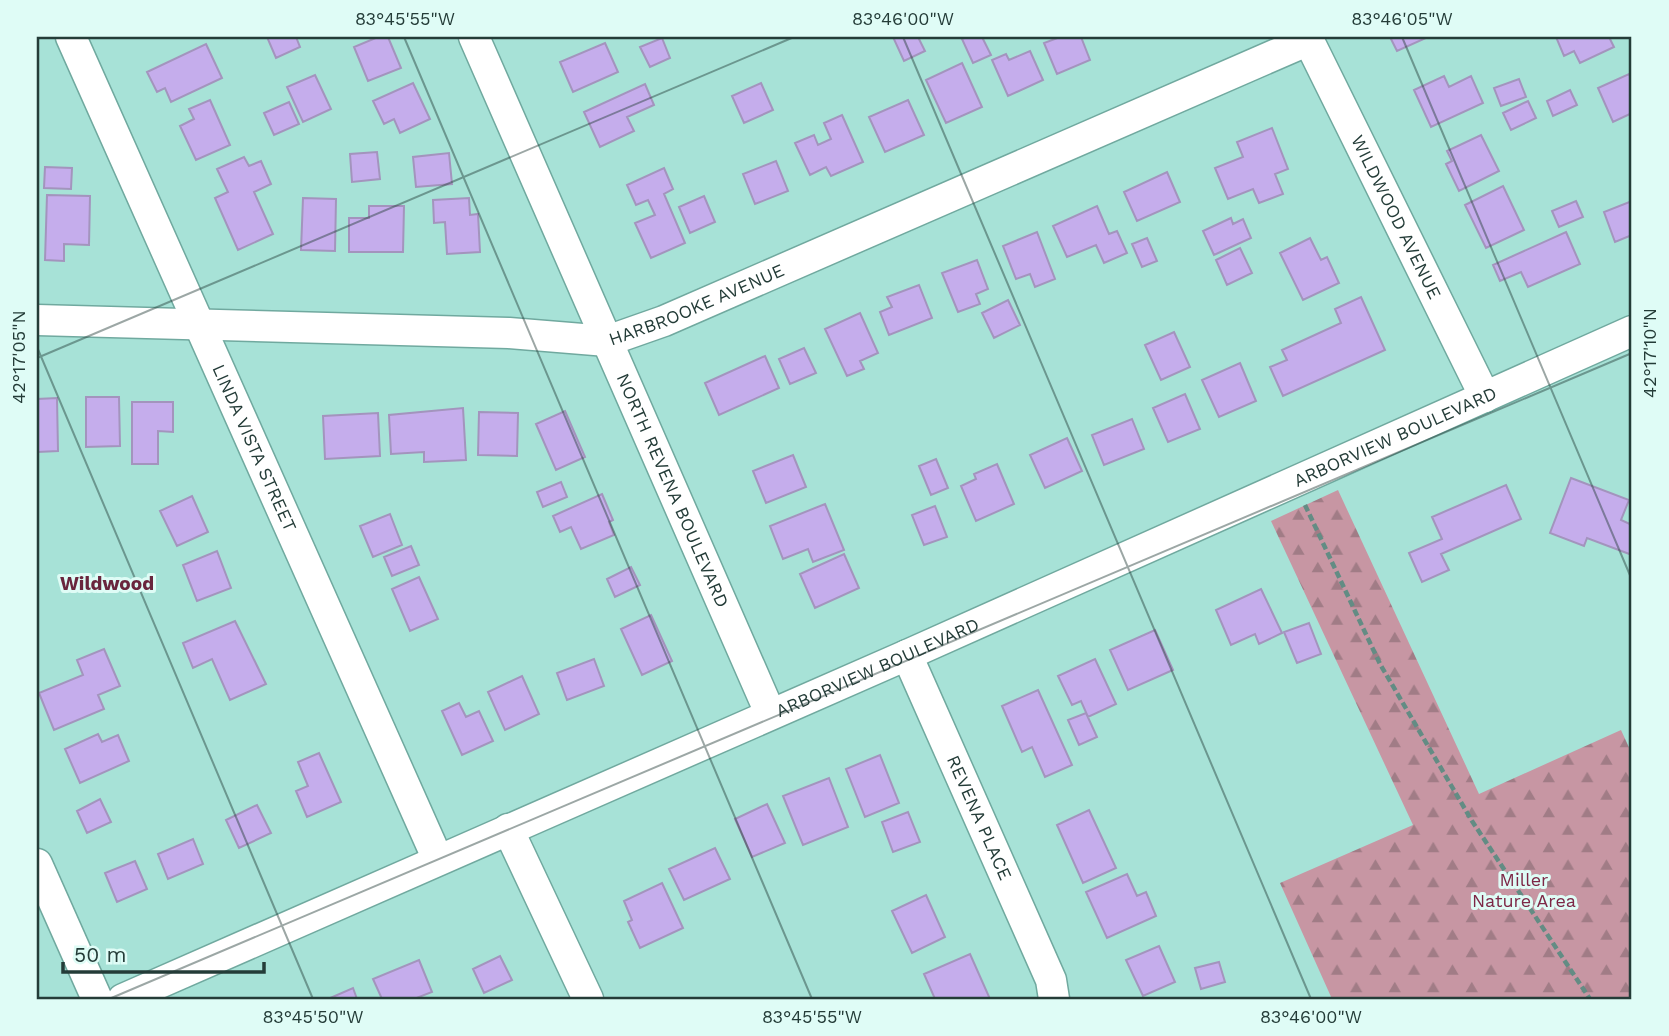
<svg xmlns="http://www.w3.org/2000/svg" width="1669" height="1036" viewBox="0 0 1669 1036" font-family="'Work Sans',sans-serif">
  <defs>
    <pattern id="forest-firs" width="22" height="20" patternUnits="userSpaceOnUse" patternTransform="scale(1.75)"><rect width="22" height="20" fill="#c796a3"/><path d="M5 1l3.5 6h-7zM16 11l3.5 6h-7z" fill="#a17c86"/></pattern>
  </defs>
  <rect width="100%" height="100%" fill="#a7e2d7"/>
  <path fill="url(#forest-firs)" d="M1338,490L1479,794L1621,730L1632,754V999H1332L1280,883L1413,825L1271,521Z"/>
  <path fill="#c5adec" stroke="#a394bd" stroke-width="2" d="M267,37H296L300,47L276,58Z
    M378,37H388L401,68L368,81L354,47Z
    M893,37H918L925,51L904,61Z
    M967,37H982L991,55L973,63L962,39Z
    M1060,37H1081L1090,60L1057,74L1044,43Z
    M1390,37H1425L1426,38L1397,51Z
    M1556,37H1609L1614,47L1580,63L1574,51L1564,56Z
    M662,38L670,58L650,67L640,47Z
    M605,43L618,72L573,92L560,62Z
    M206,44L222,78L171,102L165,88L157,92L147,72Z
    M1030,51L1043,80L1008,96L992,60L1006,54L1009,60Z
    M962,63L982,107L946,123L926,80Z
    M1629,74L1632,81V113L1613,122L1598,88Z
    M315,75L331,109L303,122L287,87Z
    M1444,76L1449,87L1471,76L1483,103L1431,127L1414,90Z
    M1519,79L1526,97L1501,106L1494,88Z
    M413,83L430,119L400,133L394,119L384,124L373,101Z
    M761,83L773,110L744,123L732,96Z
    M645,84L654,105L627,117L634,131L600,147L584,112Z
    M1570,90L1577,105L1553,116L1547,101Z
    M210,100L230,145L196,160L180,126L194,119L189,109Z
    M908,100L924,135L885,152L869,117Z
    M1528,101L1536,118L1511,130L1503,113Z
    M289,102L299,124L274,135L264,113Z
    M842,115L863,162L831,176L826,167L810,175L795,143L814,135L818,145L831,139L824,123Z
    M1272,128L1288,169L1275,174L1283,194L1259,203L1253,189L1228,199L1215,168L1243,157L1237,142Z
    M1481,135L1499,171L1459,191L1446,164L1452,161L1447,151Z
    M377,152L380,179L352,182L350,154Z
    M449,153L452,184L416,187L413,157Z
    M244,157L249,166L261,161L271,184L254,192L273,234L238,250L215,198L228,192L217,169Z
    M776,161L788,191L755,204L743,174Z
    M45,167L72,168L71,189L44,188Z
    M664,168L673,189L664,194L685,243L651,258L635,223L655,215L648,200L636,205L627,185Z
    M1167,172L1180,202L1137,221L1124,192Z
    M1503,186L1524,230L1486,248L1465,205Z
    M47,195L90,196L89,245L64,244V261L45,260Z
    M704,196L715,222L690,233L679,207Z
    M303,198L336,199L335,251L301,250Z
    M469,198L470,215L478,214L480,252L447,254L445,222L434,223L433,200Z
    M1576,201L1583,217L1559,227L1552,211Z
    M1632,201V235L1615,242L1604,212Z
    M369,206H404L403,252H349V218H369Z
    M1097,206L1109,234L1117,231L1127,253L1104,263L1096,245L1067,257L1053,226Z
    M1231,218L1233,224L1243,219L1251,238L1214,255L1203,231Z
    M1037,232L1055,279L1035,287L1030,274L1016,279L1003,246Z
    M1566,232L1580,264L1528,287L1521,272L1500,281L1493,265Z
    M1147,238L1157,261L1142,267L1132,244Z
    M1310,238L1321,260L1327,257L1339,283L1303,300L1280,253Z
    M1240,248L1252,273L1227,285L1216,260Z
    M977,260L988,289L976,294L980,304L958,312L942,273Z
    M919,285L932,318L889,335L880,312L892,307L887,297Z
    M1361,297L1385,350L1283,396L1270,367L1287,360L1282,350L1341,323L1335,309Z
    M1008,300L1020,325L994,338L982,313Z
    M860,313L878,353L860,361L864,369L847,376L825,329Z
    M1174,332L1190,367L1161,380L1145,345Z
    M804,348L816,373L790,384L779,359Z
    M765,356L779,388L719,415L705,383Z
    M1240,363L1256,401L1219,417L1202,380Z
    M1185,394L1200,429L1168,442L1153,408Z
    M86,397H119L120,446L86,447Z
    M57,398L58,451L38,452L37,399Z
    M132,402H173V432L158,431V464H132Z
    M463,408L466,460L424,462V452L391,454L389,415Z
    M565,411L585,457L556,470L536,424Z
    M479,412L518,413L517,456L478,455Z
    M378,413L380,456L325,459L323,416Z
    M1132,419L1144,449L1104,465L1092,435Z
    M1067,438L1082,471L1045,488L1030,455Z
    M793,455L806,487L766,503L753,471Z
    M936,459L948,488L931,495L919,466Z
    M997,464L1014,504L976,521L961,486L976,479L974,474Z
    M1571,478L1629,500L1621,520L1632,525V555L1587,538L1584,546L1550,533Z
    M561,482L567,497L543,507L537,492Z
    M1506,485L1521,519L1441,554L1449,570L1422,582L1409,553L1442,539L1432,517Z
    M602,494L613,520L609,522L614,535L581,549L571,527L560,532L553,516Z
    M192,496L208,532L177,546L160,511Z
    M825,504L844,550L813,562L808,549L783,559L770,526Z
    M935,506L947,537L924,545L912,515Z
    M390,514L402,545L373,557L360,526Z
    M411,546L419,565L392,576L384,557Z
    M217,551L231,588L197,601L183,565Z
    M844,554L859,588L815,608L800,574Z
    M631,567L640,585L615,597L607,579Z
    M419,577L438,619L410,631L392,589Z
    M1261,589L1282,633L1259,644L1255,634L1231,645L1216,610Z
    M651,615L672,661L642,675L621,629Z
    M235,621L266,684L230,700L212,659L193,668L183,643Z
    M1309,623L1321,654L1297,663L1284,632Z
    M1155,630L1173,670L1128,690L1110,650Z
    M104,649L120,686L98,695L104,709L54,730L39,693L83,675L77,660Z
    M594,659L604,686L567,700L557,673Z
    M1095,659L1116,704L1088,717L1081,701L1072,705L1058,676Z
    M522,676L539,714L505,730L488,692Z
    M1038,690L1072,765L1045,777L1032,747L1022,752L1002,706Z
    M459,703L466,717L479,711L493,741L462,755L442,711Z
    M1086,713L1097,737L1079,745L1068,720Z
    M98,734L102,742L118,735L129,761L80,783L65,749Z
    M319,753L341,802L307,817L296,791L308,786L298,762Z
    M880,755L899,803L865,817L846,769Z
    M829,778L848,827L803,845L783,796Z
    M100,799L111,822L87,833L77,811Z
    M767,804L785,843L752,857L735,819Z
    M257,805L271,833L239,848L226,820Z
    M1089,810L1116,868L1083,883L1057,825Z
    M908,812L920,842L893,852L882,822Z
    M193,839L203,864L168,879L158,854Z
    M715,848L730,879L684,900L669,869Z
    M135,861L147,889L117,902L105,873Z
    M1127,874L1137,896L1146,892L1156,916L1107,938L1086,892Z
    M662,883L683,928L640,948L628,922L632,920L624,901Z
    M926,895L945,937L912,953L892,911Z
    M1159,946L1175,982L1143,996L1126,960Z
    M970,954L990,999H935L924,974Z
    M500,956L512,980L484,993L473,969Z
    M419,960L432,992L414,999H382L373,979Z
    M1219,962L1225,982L1201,989L1195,968Z
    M353,988L357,999H328Z"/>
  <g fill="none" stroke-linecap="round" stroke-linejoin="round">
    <g stroke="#70a99f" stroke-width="33">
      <g id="minor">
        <path id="s1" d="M71,37L438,860"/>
        <path id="s2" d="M474,37L770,713"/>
        <path id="s3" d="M1307,37L1485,397"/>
        <path id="s4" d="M37,320L509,333L607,341L664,321L1309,40"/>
        <path id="s5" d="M907,655L1051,980L1054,999"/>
        <path d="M508,829L588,999"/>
        <path d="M37,864L97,999"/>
        <path id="s6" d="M123,999L907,655L1632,331"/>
      </g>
    </g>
    <path stroke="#638c84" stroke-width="4.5" stroke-dasharray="7 3.5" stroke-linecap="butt" d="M1305,505L1380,664L1472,821L1590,999"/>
    <use href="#minor" stroke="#fff" stroke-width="30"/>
  </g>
  <path fill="none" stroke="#243c38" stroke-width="2" stroke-opacity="0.45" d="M404,37L812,999M903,37L1311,999M1402,37L1632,580M37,347L313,999M37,358L794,37M109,999L1632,353"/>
  <g text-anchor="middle" stroke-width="6" stroke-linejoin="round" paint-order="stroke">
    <g font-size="18" fill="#243c38" stroke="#dffcf6">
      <text dy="6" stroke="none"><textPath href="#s3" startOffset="201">WILDWOOD AVENUE</textPath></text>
      <text dy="6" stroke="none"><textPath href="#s4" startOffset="667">HARBROOKE AVENUE</textPath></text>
      <text dy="6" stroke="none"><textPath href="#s6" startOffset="1391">ARBORVIEW BOULEVARD</textPath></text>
      <text dy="6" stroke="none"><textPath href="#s1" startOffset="450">LINDA VISTA STREET</textPath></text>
      <text dy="6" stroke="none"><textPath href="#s2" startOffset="495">NORTH REVENA BOULEVARD</textPath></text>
      <text dy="6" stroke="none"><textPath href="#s6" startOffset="824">ARBORVIEW BOULEVARD</textPath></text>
      <text dy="6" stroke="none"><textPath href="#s5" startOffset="178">REVENA PLACE</textPath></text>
    </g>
    <g font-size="18" fill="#7d2746" stroke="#dffcf6">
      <text x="1524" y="886">Miller<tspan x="1524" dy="21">Nature Area</tspan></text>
    </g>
    <g font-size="19" font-weight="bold" fill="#69253d" stroke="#dffcf6">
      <text x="107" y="590">Wildwood</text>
    </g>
  </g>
  <rect width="1669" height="1036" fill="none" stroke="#dffcf6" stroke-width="77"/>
  <path d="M63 962v10h201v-10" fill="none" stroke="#243c38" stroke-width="3.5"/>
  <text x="74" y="962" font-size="21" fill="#243c38" stroke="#dffcf6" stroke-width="5" paint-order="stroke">50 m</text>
  <rect x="38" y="38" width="1592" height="960" fill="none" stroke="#243c38" stroke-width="2.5"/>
  <g font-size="18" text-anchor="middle" fill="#243c38">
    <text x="405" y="25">83°45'55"W</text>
    <text x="903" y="25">83°46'00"W</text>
    <text x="1402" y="25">83°46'05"W</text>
    <text transform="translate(1650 353) rotate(-90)" y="6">42°17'10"N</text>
    <text transform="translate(19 357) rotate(-90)" y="6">42°17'05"N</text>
    <text x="313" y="1023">83°45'50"W</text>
    <text x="812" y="1023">83°45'55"W</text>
    <text x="1311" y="1023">83°46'00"W</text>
  </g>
</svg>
